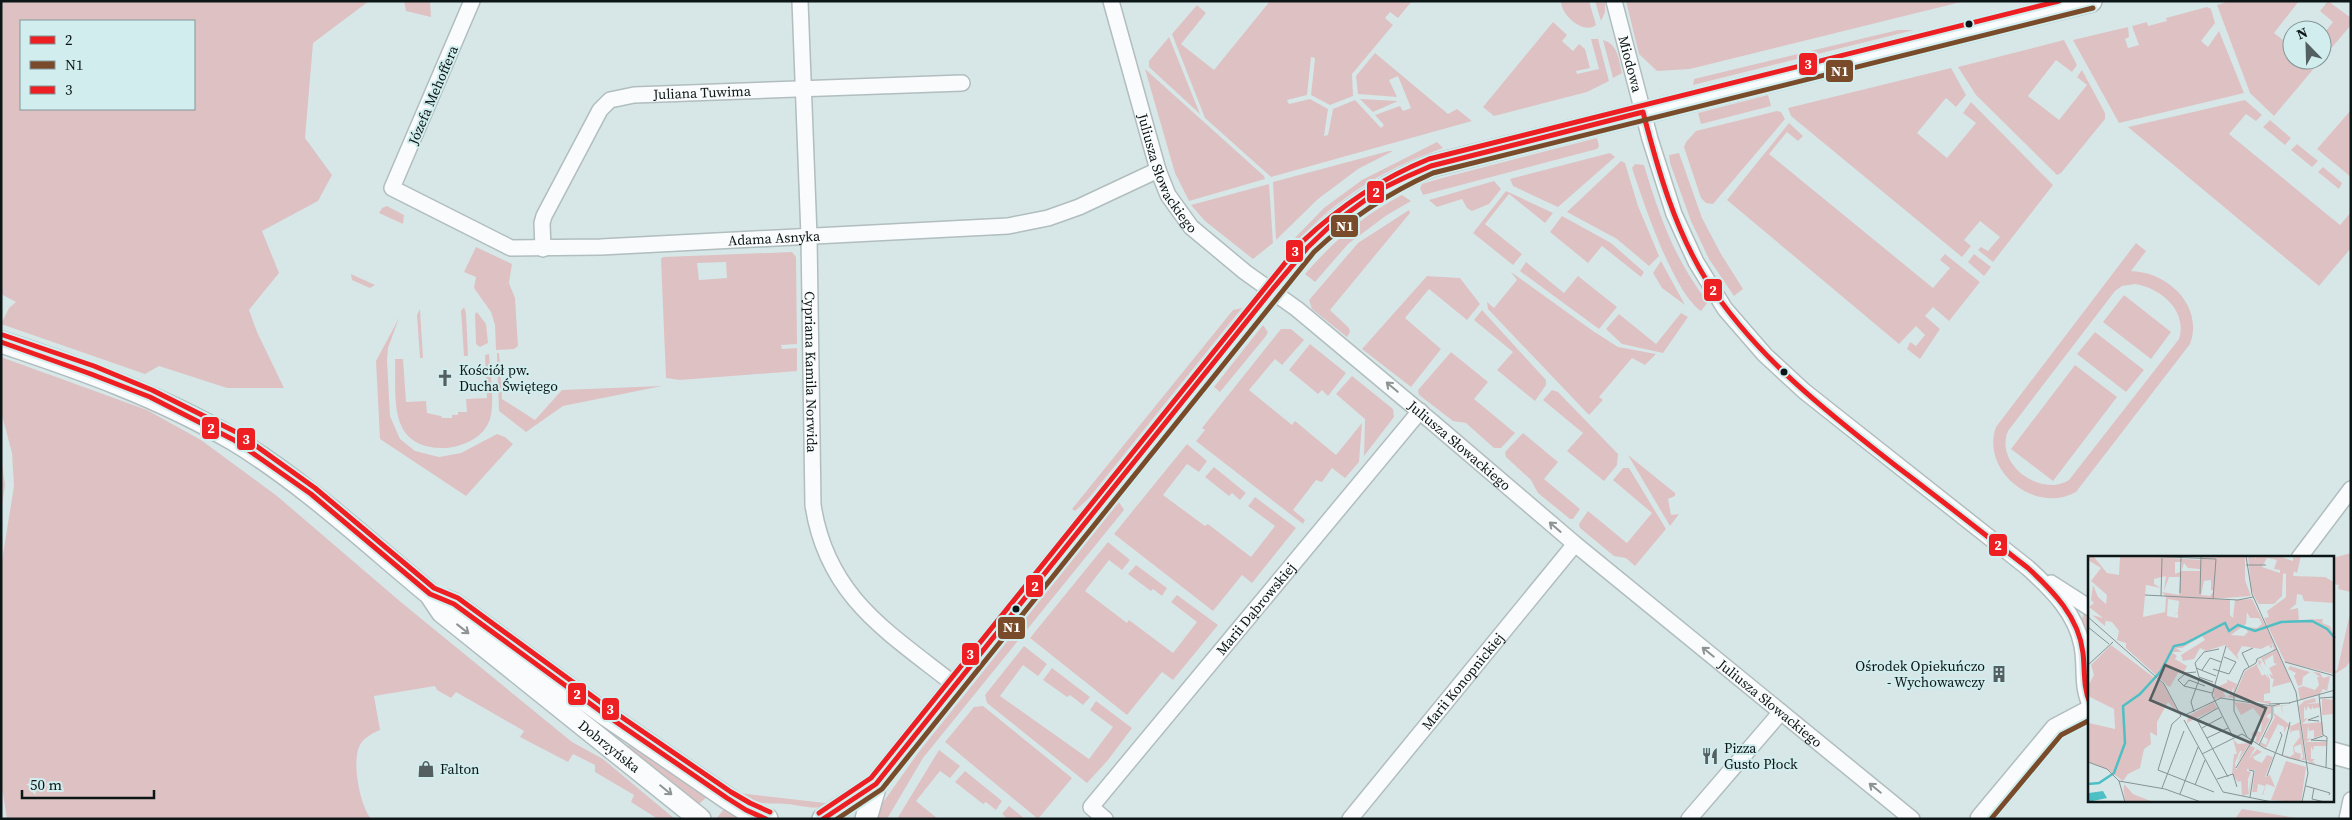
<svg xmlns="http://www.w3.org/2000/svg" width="2352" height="820" viewBox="0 0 2352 820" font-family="'Source Serif 4',serif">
  <rect width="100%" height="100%" fill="#d7e7e8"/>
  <path fill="#dec2c3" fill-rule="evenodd" d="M1,1H369L313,43L305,138L332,175L318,201L262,231L279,273L249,310L257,332L284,388H227L159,366L145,374L1,324L9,308L16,302L1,294ZM21,21H194V109H21Z
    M404,1H430L431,17L406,11Z
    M1270,1H1412L1398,18L1390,12L1385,18L1393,25L1352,74L1353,96L1330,105L1311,95L1315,58L1311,57L1307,95L1287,100L1289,104L1310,99L1328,109L1324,136L1328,135L1333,109L1355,100L1381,128L1384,125L1375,115L1400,106L1403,111L1411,108L1398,76L1389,80L1397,97L1358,94L1356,76L1375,53L1448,114L1457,109L1472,121L1271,177L1205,118L1172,34L1197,5L1206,13L1181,44L1214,70Z
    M1561,1H1589L1596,25C1583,35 1561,15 1561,1Z
    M1595,1H1605V12L1601,21Z
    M1626,1H1965L1690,69L1657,71L1639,54Z
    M2230,1H2299L2274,33L2292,47V60H2321L2274,116L2250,93L2217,5Z
    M2328,1L2351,18V25L2322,59V36L2333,22L2320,11Z
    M2207,7L2211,9L2215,23L2201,41L2208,47L2219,31L2244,93L2119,123L2073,40L2128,27L2129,37L2125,39L2128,48L2139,45L2132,26L2147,22L2148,26L2167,21L2166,18Z
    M1553,22L1567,35L1562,41L1573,51L1579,44L1585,49L1590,68L1576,71L1577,74L1599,69L1591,39H1598L1609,81L1587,92L1494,116L1483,107Z
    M1898,30H1914L1693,85L1694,79Z
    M1169,37L1200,114L1149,67V61Z
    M1603,40C1618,44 1619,60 1622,73L1613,78Z
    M2064,40L2077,65L2072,72L2056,60L2028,96L2059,120L2087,85L2077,77L2082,70L2105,113V119L2061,173L2057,175L1976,95L1958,67Z
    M1951,68L1966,95L1956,107L1946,98L1917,133L1947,158L1976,123L1963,113L1971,102L2053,185L1993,262L1978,250L1981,247L1988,251L2000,237L1980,221L1964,240L1971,246L1962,257L1791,116L1788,108Z
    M1145,69L1264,176L1265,179L1189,201L1175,173Z
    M1768,95L1771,106L1701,124L1698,113Z
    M1360,99L1398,101L1373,112Z
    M2245,100L2262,115L2256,121L2246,114L2229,134L2340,225L2351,212V248L2319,286L2128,127Z
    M2351,110V177L2317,149Z
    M1777,111L1781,112L1785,119L1713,204L1706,203L1701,198L1684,147L1686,142L1696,131Z
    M2270,120L2291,138L2285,145L2263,127Z
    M1789,123L1803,136L1798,141L1787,132L1769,154L1933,288L1950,268L1940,260L1945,254L1980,282L1949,321L1933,307L1925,316L1940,329L1920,359L1907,349L1910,342L1916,346L1925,335L1916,326L1899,344L1727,200Z
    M1597,138L1599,146L1597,149L1423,195L1420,188L1422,184L1442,178Z
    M1437,142L1443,148C1378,171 1330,202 1285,255L1286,247L1324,208L1362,180Z
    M2297,144L2318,161L2312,167L2291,150Z
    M1389,151H1393L1358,169L1318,199L1276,240L1273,182Z
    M1610,153L1615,157L1558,207L1513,186L1510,179Z
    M1679,153L1702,218L1721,254L1743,289L1734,296L1709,259L1691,221L1670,163L1669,155Z
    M1621,161L1625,163L1638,206L1659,256L1649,266L1617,239L1567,212Z
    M1635,164L1644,165C1659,215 1675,261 1708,302L1701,311C1673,292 1643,201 1632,168Z
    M2323,167L2342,183L2339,189L2318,172Z
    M1494,181L1501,189L1489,204L1472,211L1467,208L1462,199L1437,207L1429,200Z
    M1269,184L1273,243L1253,259L1205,221L1191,205Z
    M1506,191L1553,213L1545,223L1509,194L1485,224L1522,254L1513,265L1473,233Z
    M1402,195L1411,201L1387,215L1348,244L1315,282L1305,274C1333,242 1363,215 1402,195Z
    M387,206L404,215L403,224L379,213L382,208Z
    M1409,210L1410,213L1330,310L1349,328L1350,332L1347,337L1312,309L1309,300L1358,243Z
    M1562,216L1611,243L1644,272L1641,277L1602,246L1588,263L1550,232Z
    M2136,243L2146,251L2131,271C2168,272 2204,306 2190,344L2076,492C2036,515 1980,471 1996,427ZM2135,284C2160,288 2188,310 2179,339L2069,480C2041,498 1994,464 2008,431L2115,291L2122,286Z
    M476,247L512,264L509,283L515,298L518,346L514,349L496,350L495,325L491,312L474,288L476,277L464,272Z
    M792,252L796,257L797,344L781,345L782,349L797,348V371L680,380L666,378L661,259L663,257ZM726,262L727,278L699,280L697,263Z
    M1974,254L1991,267L1984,276L1968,262Z
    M1661,261L1685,305L1662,288L1653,273Z
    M1526,262L1564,293L1578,276L1617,307L1599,329L1520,271Z
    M1511,272L1593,331L1618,347L1656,354L1645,365L1632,358L1599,397L1603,400L1589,415L1488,309L1487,302L1494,308L1517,280Z
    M351,274L375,285L370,288L352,280Z
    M1427,276L1460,278L1480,304L1467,320L1429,289L1405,318L1441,349L1411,387L1362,349Z
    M2124,295L2171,332L2151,359L2103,322Z
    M464,307L466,313L468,356H464L461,311Z
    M1242,308L1089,498L1075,511L1072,509L1233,310Z
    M420,309L423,358H420L417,315Z
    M1482,310L1546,380V385L1535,401L1497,370L1513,352L1474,320Z
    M477,312L486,324L488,343L480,347L476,344L475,314Z
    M1681,313L1688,317L1663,353L1622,344L1606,329L1619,314L1656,344Z
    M399,318L388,348L387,360L390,416L400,439L415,451L439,457L461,453L497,434L505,437L513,444L466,496L380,439L376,361Z
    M1263,325L1268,332L1266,336L1220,392L1214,387Z
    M1281,329H1291L1304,340L1282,365L1275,359L1249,390L1292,425L1295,421L1336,455L1362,423L1359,462L1345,478L1332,468L1322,482L1316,480L1293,510L1305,520L1303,524L1196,441L1205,430L1202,428Z
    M2095,332L2144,370L2126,392L2077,354Z
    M1310,344L1346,373L1328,396L1322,390L1318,394L1289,370Z
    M1451,352L1488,382L1474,399L1515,433L1501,448H1494L1466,423L1453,421L1419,395L1418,390Z
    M497,353H499L502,399L535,420L562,390L662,386L563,406L526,432L499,411Z
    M489,354C490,372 495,403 490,419C480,451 422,459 404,431C392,412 396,381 395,359H403L406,402L426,401L427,413L441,416L442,418H452V415H458V412H467L466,399L487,398L485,355Z
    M1,357L147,410L201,440L277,496L402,603L572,742L603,759L675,819H658L631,802L634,795L595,772V765L573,754L568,762L520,737L524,731L456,692L451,698L437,690L435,686L374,696L380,730C371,734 363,738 359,747C352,764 360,805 371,819H7L1,782V567L14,486L12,453L1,412Z
    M2075,365L2117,397L2053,481L2011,449Z
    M1352,376L1393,409L1394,417L1364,456L1365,419L1336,394Z
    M1552,390L1558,392L1618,454L1617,465L1604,481L1567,451L1583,433L1543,400Z
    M1523,433L1558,462L1544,479L1580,509L1573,519H1570L1538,493L1531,480L1506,457L1505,452Z
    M1187,444L1207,461L1199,472L1187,464L1163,495L1205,526L1208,524L1251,557L1275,526L1248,506L1255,497L1296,528L1252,583L1242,575L1213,611L1114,534Z
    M1628,455L1675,493V496L1668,499L1671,515L1679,514L1670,526Z
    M1,458L5,485L1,511Z
    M1214,467L1246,493L1240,500L1232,493L1229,496L1205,477Z
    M1623,468H1629L1666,529L1635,566L1626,558L1614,556L1580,528L1579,524L1588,511L1627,543L1652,513L1613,480Z
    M1119,502L1124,510L923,758L887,819H876L879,808L918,753Z
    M1108,542L1130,560L1122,570L1109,560L1085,591L1127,623L1129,620L1173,653L1197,622L1171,602L1177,595L1218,625L1173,680L1162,672L1127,715L1030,638Z
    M2351,553V592L2338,589L2339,585L2333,584V558Z
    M1136,565L1167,588L1162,596L1153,589L1151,591L1128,574Z
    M2351,609V660L2346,667L2333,675V670L2337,671Z
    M2084,613L2089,620V644L2082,619Z
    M1024,646L1047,664L1038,676L1023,665L1000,696L1089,759L1113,727L1090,710L1096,701L1132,728L1108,760L1087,783L987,703L985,695Z
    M1052,668L1090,697L1083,705L1070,695L1067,697L1043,680Z
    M983,706L1072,778L1038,819L945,742L974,707Z
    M630,744L707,797L699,804L628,746Z
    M939,750L960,766L950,778L940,771L916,801L938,819H897Z
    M965,771L1002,801L996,810L986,802L983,804L955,782Z
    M739,793L825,803L827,804L826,806C811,810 800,805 786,804C765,803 758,806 739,793Z
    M1009,806L1025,819H1008L1002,814Z
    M724,809L739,819H716Z
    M2242,809L2303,819H2235Z"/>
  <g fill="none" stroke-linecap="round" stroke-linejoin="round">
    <g stroke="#b1bdbe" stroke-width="18">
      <g id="street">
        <path id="s1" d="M472,1L392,188L511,248L601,247L1008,226L1048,218L1079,207L1158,170"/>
        <path id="s2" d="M800,1L809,236L813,505C827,597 888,632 955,685"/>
        <path id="s3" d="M1111,1L1158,170L1168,195L1191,227L1245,272L1297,309L1431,421L1575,544L1912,819"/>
        <path id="s4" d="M1614,1L1650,139L1674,214L1696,262L1725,309L1765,355L1804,391L2028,568C2051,589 2076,613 2082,646C2086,665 2081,685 2090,704"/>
        <path id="s5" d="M543,249L542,223L544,216L600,110L610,100L634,95L962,83"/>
        <path d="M2299,558L2351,489"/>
        <path d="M2051,583L2090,608"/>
        <path id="s6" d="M1105,819L1091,807L1420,411"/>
        <path id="s7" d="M1350,819L1575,544"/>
        <path d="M1689,819L1781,712"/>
        <path d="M2347,819L2351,800"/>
      </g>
    </g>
    <g stroke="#b1bdbe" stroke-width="24">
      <g id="secondary">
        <path id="s8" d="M1,342C82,369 161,397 234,440C305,483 367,542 430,594L442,612L700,819"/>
        <path d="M444,600L454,604L603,713L727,798L746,810L767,819"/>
        <path d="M2333,753L2351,758"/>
        <path d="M823,819L876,784L1308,247C1344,212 1384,185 1431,166L2091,1"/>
        <path d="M866,819L876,784"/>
        <path d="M1981,819L2056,729L2090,711"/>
      </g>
    </g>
    <use href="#street" stroke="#f9fbfc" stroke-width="15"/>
    <use href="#secondary" stroke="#f9fbfc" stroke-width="21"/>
    <g stroke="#d1edee" stroke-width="9">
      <path id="bus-1" d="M1643,112C1658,170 1675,230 1707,281C1755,356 1827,412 1896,466C1940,499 1984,534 2028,568C2053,591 2079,617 2083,653C2085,670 2083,687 2090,703
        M1,342L91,374L150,397L234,440L311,494L430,594L454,604L603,713L727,798L746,810L766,819
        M823,819L876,784L1271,291L1308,247L1330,226L1379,190L1406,177L1431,166L1643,112"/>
    </g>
    <g stroke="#d1edee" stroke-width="9">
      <path id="bus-2" d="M837,819L882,789L1314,252C1349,219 1388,193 1433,173L2093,8
        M1991,819L2061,735L2090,720"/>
    </g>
    <g stroke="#d1edee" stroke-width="9">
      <path id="bus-3" d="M3,335L94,366L152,390L238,433L315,488L434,588L458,598L607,707L731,792L750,803L770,812
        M819,813L871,778L1302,242C1339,207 1382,178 1429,159L2059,1"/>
    </g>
    <use href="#bus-1" stroke="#ee1f23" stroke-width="5"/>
    <use href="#bus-2" stroke="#7a4b2a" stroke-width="5"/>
    <use href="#bus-3" stroke="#ee1f23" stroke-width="5"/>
  </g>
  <defs><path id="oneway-shaft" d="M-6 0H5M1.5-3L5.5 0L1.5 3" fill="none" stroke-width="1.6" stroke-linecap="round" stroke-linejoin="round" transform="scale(1.25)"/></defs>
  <g stroke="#8e9494">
    <use href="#oneway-shaft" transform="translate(1392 387) rotate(-140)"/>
    <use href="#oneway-shaft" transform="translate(1555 527) rotate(-139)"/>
    <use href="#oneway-shaft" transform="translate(463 629) rotate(38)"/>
    <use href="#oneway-shaft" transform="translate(1708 652) rotate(-141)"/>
    <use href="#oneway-shaft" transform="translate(1875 788) rotate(-141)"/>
    <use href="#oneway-shaft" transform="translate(666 790) rotate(39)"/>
  </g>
  <defs>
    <g id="church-bare" transform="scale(1.35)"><path d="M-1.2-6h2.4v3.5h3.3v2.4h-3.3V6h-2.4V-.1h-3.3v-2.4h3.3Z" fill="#535f60" stroke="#d1edee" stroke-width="2.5" paint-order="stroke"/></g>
    <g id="building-bare" transform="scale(1.35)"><path d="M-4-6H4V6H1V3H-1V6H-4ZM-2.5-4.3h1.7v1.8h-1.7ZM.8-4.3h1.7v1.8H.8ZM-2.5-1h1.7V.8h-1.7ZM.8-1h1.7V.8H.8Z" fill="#535f60" stroke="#d1edee" stroke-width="2.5" paint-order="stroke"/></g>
    <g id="restaurant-bare" transform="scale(1.35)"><path d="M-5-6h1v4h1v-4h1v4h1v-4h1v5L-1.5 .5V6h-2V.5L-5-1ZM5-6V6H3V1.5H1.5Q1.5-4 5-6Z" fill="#535f60" stroke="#d1edee" stroke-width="2.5" paint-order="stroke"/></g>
    <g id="shop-bare" transform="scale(1.35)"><path d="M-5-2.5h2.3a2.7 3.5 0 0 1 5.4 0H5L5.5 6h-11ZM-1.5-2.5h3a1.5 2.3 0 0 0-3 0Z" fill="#535f60" stroke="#d1edee" stroke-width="2.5" paint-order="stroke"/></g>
  </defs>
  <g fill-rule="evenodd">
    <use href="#church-bare" x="445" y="378"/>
    <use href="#building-bare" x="1999" y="674"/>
    <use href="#restaurant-bare" x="1710" y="756"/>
    <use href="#shop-bare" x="426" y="769"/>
  </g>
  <g fill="#0c1616" stroke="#d1edee" stroke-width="2">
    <circle cx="1969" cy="24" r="4.5"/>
    <circle cx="1784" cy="372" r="4.5"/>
    <circle cx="1016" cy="609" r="4.5"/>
  </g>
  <g text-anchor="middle" stroke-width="4" stroke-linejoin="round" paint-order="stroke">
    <g font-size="14" fill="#0c1616" stroke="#d1edee">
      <text dy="5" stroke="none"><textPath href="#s4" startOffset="65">Miodowa</textPath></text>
      <text dy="5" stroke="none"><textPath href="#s5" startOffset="260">Juliana Tuwima</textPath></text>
      <text transform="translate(433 95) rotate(-67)" y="5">Józefa Mehoffera</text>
      <text dy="5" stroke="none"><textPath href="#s3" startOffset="182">Juliusza Słowackiego</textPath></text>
      <text dy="5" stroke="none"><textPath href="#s1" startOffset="600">Adama Asnyka</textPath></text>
      <text dy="5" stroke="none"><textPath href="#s2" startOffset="371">Cypriana Kamila Norwida</textPath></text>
      <text dy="5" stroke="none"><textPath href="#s3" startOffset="588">Juliusza Słowackiego</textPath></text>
      <text dy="5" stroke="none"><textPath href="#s6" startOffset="276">Marii Dąbrowskiej</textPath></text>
      <text dy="5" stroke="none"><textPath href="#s7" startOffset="178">Marii Konopnickiej</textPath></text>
      <text dy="5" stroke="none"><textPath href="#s3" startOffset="992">Juliusza Słowackiego</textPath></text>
      <text dy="5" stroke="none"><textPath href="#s8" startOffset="739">Dobrzyńska</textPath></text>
    </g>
    <g font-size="14" fill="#0c1616" stroke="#d1edee" text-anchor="start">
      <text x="459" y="375">Kościół pw.<tspan x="459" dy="16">Ducha Świętego</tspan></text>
      <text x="1985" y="671" text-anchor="end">Ośrodek Opiekuńczo<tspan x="1985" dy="16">- Wychowawczy</tspan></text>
      <text x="1724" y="753">Pizza<tspan x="1724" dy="16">Gusto Płock</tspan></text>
      <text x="440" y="774">Falton</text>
    </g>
  </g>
  <g transform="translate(2088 556)">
    <rect width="246" height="246" fill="#d7e7e8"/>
    <path d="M0,0L6,1L19,17L31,19L32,0H73L74,3V0H86L83,2L113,4V0H128V5V0H157V24L163,40L124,43L142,44V59L145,62L147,44L164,43L186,87L181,89L187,88L188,93L182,96L186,93L185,89L183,93L181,89L173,93L154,90L149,99L151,104L137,89L118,95L112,92L106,103L95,105L93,99L117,84L114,80L94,92H88L94,96H84L89,100L87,103L99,110L95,118L94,114L90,117L82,131L80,130L38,92V87L29,84L31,75L24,66L18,65V62L17,70L4,59L15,62L1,51L6,47L3,44L5,29L10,41L18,48L19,39L3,25L13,12L0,4ZM87,6H94V14L96,7L100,12L111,13L113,15H94L87,18ZM78,20L76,35L81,21H92L91,39L74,36L78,41L77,56L55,61L58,29L73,32L66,28V23ZM123,24V34L126,35L122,40L113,39L116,25ZM80,43L91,45L90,56L86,59L90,57V62L79,60ZM159,56L162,62H171L174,68L169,72L157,71L160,76L156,80L143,79L158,68ZM160,0H167L168,4V0H191L205,5V0H213L209,17L206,15L205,20L237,21L246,26V47L216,45L214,39L209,38L208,48L201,54L210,52L211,64L235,63L234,67L242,70L246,79V118L197,106L176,62L181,61L179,55L198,41V17L195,18L194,40L186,48H171L166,40L173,54L168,45L163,32ZM179,2L189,4L186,13L192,14V17L174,11ZM23,89L76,129L92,160L80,146L69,166V180L62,176L63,188L56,193L52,212L40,218L35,225L19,213L0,206L1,167L27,173L26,153L0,140V130L6,119L3,109ZM189,94L203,126L184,131L186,123L183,122L181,117L185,120L181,112L189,108L186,107L185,99L177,104L176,101L178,111L173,102ZM169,103L174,106L172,108L176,116L171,108L169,109L174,120L177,118L180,123L179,117L182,124V137L176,138V145H183L181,148L146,141L157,115L171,107ZM202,110L222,116L215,121L214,129L210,130L206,120L208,117L200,113ZM225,116L232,117L235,122L242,120L239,135L235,133L232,138L212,144L210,132L215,130L227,134L231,129L229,121H232ZM138,123L149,128L145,142L139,141L145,137L146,130L143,137L141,133L135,136L138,141L126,143L125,133L140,126ZM227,142L228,146L218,148L232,147V151L225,153V150L223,154L220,150L218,155L216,150V163L220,162L214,168L234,166L235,179L226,182V174L221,175L220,170L219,183L224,182L218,186H238V190H226L225,195L223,190V203H227L224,206L228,207L224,208L219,204L211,150L216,145ZM246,142L237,143L246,144V158L234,159V143ZM126,146L129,152L99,167L100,160ZM146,146L183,150V157L178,160L181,163L184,159L170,187L167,185L169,181L167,180H165L163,179L166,175L173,176L174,163L165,152L153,159ZM202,149L194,150L195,159L193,150L186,151V157L197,165L201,161L197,165L203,170L212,166L217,204H213L215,201L213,188L206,191L207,196L213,198L212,205L200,202L195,198L202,201L206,198L205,190L212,181L211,174L204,175L202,178L203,170L202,174L199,170L196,177V171L190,168L178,192L172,189L173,186L178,189L180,183L176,181L187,161L185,159V150ZM145,183L150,188L162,187L149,207L154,195H152L147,207L148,214L162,189L167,192L161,203L169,193L174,196L165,201L167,204L174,207L179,199L185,201L177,221L182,219L187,231L178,228L177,232L175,239H174L177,230L170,228L169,236H164L167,214L159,213V215L163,216L160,223V237L164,218L161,238L154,240L153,225L150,226L144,218L146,198H149ZM198,205L218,211L213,246L183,244ZM36,228L45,238L65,246H37L36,235L35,246Z" fill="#dec2c3" fill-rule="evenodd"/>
    <path d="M15,235L19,242L0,246L1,237Z" fill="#4ebfc4"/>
    <path fill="none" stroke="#4ebfc4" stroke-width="2.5" d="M0,228L11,227L26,217L37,187L35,150L52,138L73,115L86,90L96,88L137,67L141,75L150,69L167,75L193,66L224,65L239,73L247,82"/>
    <path fill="none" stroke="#869394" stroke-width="1" d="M57,0L128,3L125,43M158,0L164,38L208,136L220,217L214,246M158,9H178M92,37L93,2M112,38L113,0M57,39L150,44L165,41M73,40L74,2M0,61L76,128L93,160M0,71L21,88M138,90L124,139L145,181M197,106L247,120M0,109L25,86M161,111L154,97L165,92M108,112L128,120M125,113L141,118L148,106L136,101M114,114L122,102L133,106M108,116L98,117L90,124L96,130L124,137M125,126L111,121L107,107L116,96L131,93M96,130L101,124L117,130M231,139L235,179L239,181L238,212M232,142L247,141M201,147L247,134M181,148L202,147M130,152L109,164L140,221M106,156L103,146L112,121M97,159L133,142L184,150L192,148M93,160L84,168L70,214L126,236M96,164L135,236L184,246M231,165L220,164L231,160M114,172L134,161M154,178L176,192L198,201L247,214M235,180L223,184L239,185M159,181L146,155V138L156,114L168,107L169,103L189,93M119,182L140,172M171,189L184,162V150M114,198L154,178M194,200L202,166M0,206L19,213L31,225M148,212L164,185M161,214L166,215L162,241M179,220L194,179L192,176M129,223L145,218L149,231M31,225L77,233L113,246M31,225L37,246M107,229L117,204M218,230L242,237L241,239M74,232L96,175M226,232L224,243L237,246M92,238L110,191"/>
    <path fill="#535f60" fill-opacity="0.15" stroke="#535f60" stroke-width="2.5" d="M77,109L178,152L163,187L62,144Z"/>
    <rect width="246" height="246" fill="none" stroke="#0c1616" stroke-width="2.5"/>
  </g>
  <g stroke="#d1edee" stroke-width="2">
    <rect x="1798" y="52" width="20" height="24" rx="5" fill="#ee1f23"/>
    <rect x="1825" y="59" width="29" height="24" rx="5" fill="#7a4b2a"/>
    <rect x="1366" y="180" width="19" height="24" rx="5" fill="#ee1f23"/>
    <rect x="1330" y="214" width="29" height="24" rx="5" fill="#7a4b2a"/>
    <rect x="1285" y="239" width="19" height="24" rx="5" fill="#ee1f23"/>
    <rect x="1703" y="278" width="20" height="24" rx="5" fill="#ee1f23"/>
    <rect x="201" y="416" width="19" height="24" rx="5" fill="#ee1f23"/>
    <rect x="236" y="427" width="20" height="24" rx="5" fill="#ee1f23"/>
    <rect x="1988" y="533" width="20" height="24" rx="5" fill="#ee1f23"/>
    <rect x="1025" y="574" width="19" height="24" rx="5" fill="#ee1f23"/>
    <rect x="997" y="616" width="29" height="24" rx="5" fill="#7a4b2a"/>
    <rect x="961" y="642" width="19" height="24" rx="5" fill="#ee1f23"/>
    <rect x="567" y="682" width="20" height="24" rx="5" fill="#ee1f23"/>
    <rect x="601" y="697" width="19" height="24" rx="5" fill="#ee1f23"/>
  </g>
  <g font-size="14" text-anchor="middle" font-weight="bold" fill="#fff">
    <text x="1808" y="69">3</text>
    <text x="1840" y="76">N1</text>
    <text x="1376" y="197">2</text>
    <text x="1345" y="231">N1</text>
    <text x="1295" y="256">3</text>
    <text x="1713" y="295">2</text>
    <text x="211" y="433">2</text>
    <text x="246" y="444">3</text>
    <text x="1998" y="550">2</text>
    <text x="1035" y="591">2</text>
    <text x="1012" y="632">N1</text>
    <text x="970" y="659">3</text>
    <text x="577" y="699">2</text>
    <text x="610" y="714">3</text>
  </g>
  <rect width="2352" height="820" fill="none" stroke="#0c1616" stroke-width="5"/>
  <rect x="20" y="20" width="175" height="90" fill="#d1edee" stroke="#829798"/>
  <rect x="30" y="36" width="25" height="8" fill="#ee1f23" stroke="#829798"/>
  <text x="65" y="45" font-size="15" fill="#0c1616">2</text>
  <rect x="30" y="61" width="25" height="8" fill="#7a4b2a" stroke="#829798"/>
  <text x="65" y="70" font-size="15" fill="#0c1616">N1</text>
  <rect x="30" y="86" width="25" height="8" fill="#ee1f23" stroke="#829798"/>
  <text x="65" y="95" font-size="15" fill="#0c1616">3</text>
  <g transform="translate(2307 45) rotate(337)"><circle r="24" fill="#d1edee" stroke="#829798"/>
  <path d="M0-4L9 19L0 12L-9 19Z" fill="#535f60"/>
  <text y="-8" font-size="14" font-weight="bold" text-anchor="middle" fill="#0c1616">N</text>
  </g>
  <path d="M22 790v8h132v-8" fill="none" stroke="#0c1616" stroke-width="2.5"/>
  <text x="30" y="790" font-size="15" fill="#0c1616" stroke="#d1edee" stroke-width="4" paint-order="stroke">50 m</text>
</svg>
